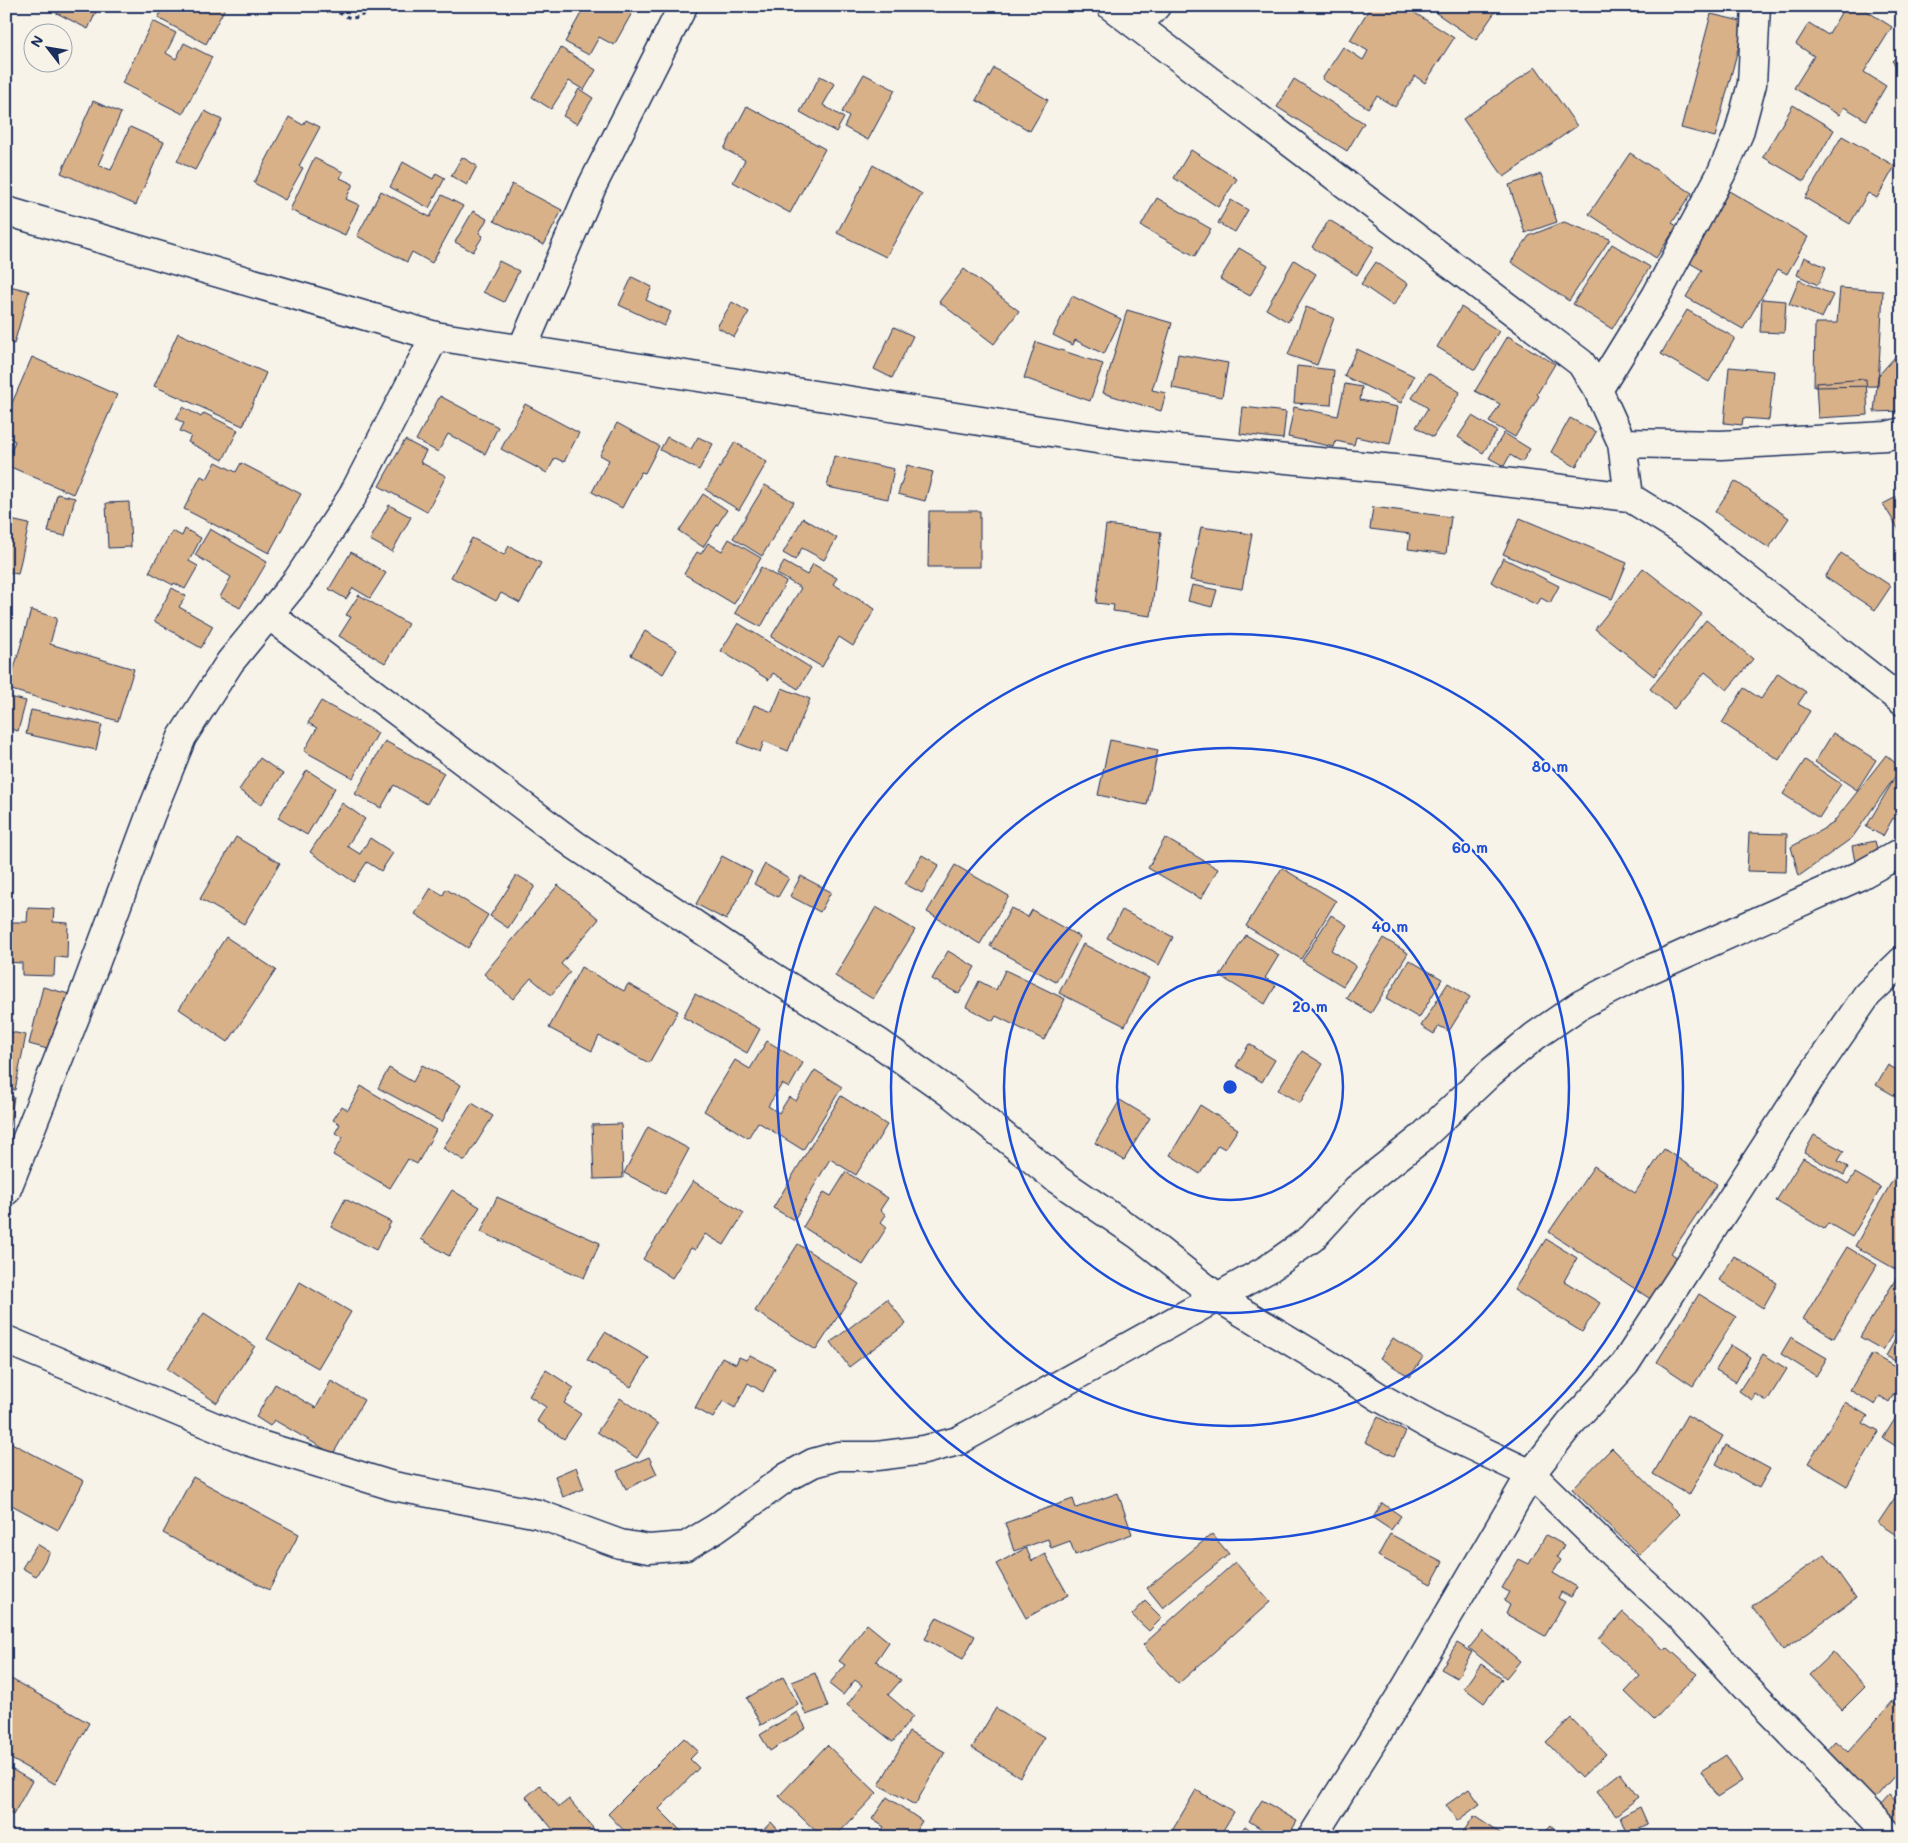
<svg xmlns="http://www.w3.org/2000/svg" width="1908" height="1843" viewBox="0 0 1908 1843" font-family="Mali,sans-serif">
  <rect width="100%" height="100%" fill="#f7f3e8"/>
  <filter id="ink" filterUnits="userSpaceOnUse"><feTurbulence type="fractalNoise" baseFrequency=".02" numOctaves="2"/><feDisplacementMap in="SourceGraphic" scale="10" xChannelSelector="R" yChannelSelector="G"/><feConvolveMatrix kernelMatrix="1 2 1 2 8 2 1 2 1" color-interpolation-filters="sRGB"/></filter>
  <g filter="url(#ink)">
    <path fill="#d8b189" stroke="#1b2f5e" d="M43,6H99L88,29Z
      M164,6H226L206,44L158,18Z
      M585,6H624L633,11L614,45L599,37L589,55L565,42Z
      M1371,6H1404L1454,38L1425,83L1415,76L1395,107L1377,96L1368,108L1322,79L1343,47L1363,60L1368,51L1350,40Z
      M1441,6H1499L1476,40L1436,13Z
      M1845,6H1859L1892,27L1864,72L1886,86L1866,120L1844,107L1839,115L1794,88L1814,56L1796,44L1809,23L1828,35Z
      M1711,14L1745,22L1715,137L1681,128Z
      M153,21L176,33L166,53L176,59L184,43L212,57L183,114L122,83Z
      M561,48L596,70L584,90L569,81L551,109L532,97Z
      M1902,53V73L1892,61Z
      M1536,67L1577,126L1504,177L1463,119Z
      M994,68L1048,100L1030,131L976,100Z
      M864,74L895,90L868,140L844,127L849,117L842,112Z
      M820,76L835,84L823,105L844,118L836,132L800,112Z
      M1294,79L1364,123L1347,151L1277,107Z
      M579,89L593,98L577,124L563,116Z
      M93,101L121,113L98,165L111,170L130,127L164,142L136,205L61,173Z
      M1793,105L1834,130L1804,181L1763,157Z
      M747,106L825,149L790,213L733,182L745,160L724,149Z
      M205,111L222,120L195,170L177,161Z
      M289,117L303,125L306,120L320,127L299,166L303,168L285,200L254,183Z
      M1842,136L1895,166L1877,198L1868,193L1850,224L1805,198Z
      M1191,150L1237,179L1218,207L1174,178Z
      M1630,153L1692,193L1672,223L1677,226L1656,258L1589,214Z
      M462,157L477,166L467,185L451,176Z
      M314,158L343,172L340,178L353,184L346,199L359,205L345,235L290,210Z
      M403,162L433,179L436,173L445,178L429,208L390,187Z
      M873,165L922,194L886,257L837,233Z
      M1541,174L1557,222L1525,233L1509,185Z
      M512,184L562,210L544,245L494,221Z
      M381,191L430,217L442,195L463,206L432,263L412,252L407,262L357,236Z
      M1729,191L1808,237L1787,274L1778,269L1743,329L1686,297L1702,270L1688,262Z
      M1157,198L1211,229L1195,256L1141,226Z
      M1231,200L1248,210L1235,232L1218,223Z
      M473,211L487,219L479,233L483,236L473,252L455,242Z
      M1329,220L1374,247L1357,275L1312,247Z
      M1564,222L1610,239L1569,301L1511,262L1529,236Z
      M1612,244L1650,267L1612,329L1573,304Z
      M1239,248L1268,265L1250,296L1220,279Z
      M1804,257L1826,267L1818,285L1797,275Z
      M1294,260L1316,274L1288,322L1266,309Z
      M499,261L519,271L504,302L483,292Z
      M1376,262L1408,284L1393,306L1361,284Z
      M964,269L1019,311L994,344L939,302Z
      M632,277L652,287L646,300L671,312L664,326L619,305Z
      M1799,280L1833,295L1822,318L1789,304Z
      M6,285L29,291L14,344L6,342Z
      M1840,288L1883,291L1878,386L1814,387L1815,323H1837Z
      M1072,296L1121,319L1104,354L1075,340L1073,345L1053,335Z
      M1762,299L1786,301L1784,333L1760,332Z
      M732,302L749,312L734,337L717,327Z
      M1306,307L1334,318L1317,365L1288,355Z
      M1461,307L1499,331L1475,370L1437,347Z
      M1127,310L1172,323L1152,390L1166,393L1161,411L1103,393Z
      M1687,310L1735,338L1709,382L1661,354Z
      M894,327L913,336L892,378L874,369Z
      M178,333L266,373L243,426L154,386Z
      M1508,336L1555,364L1537,394L1539,396L1515,437L1489,422L1500,404L1475,391Z
      M1036,342L1103,364L1090,401L1024,378Z
      M1357,349L1414,376L1401,403L1344,376Z
      M1902,349V411L1874,412L1878,376Z
      M1178,354L1228,363L1222,397L1172,388Z
      M32,357L117,395L73,494L6,465L15,441L6,437V417Z
      M1297,366L1334,370L1331,405L1294,403Z
      M1729,367L1774,371L1769,420L1743,418L1742,425L1724,423Z
      M1428,373L1460,392L1433,437L1416,427L1428,408L1412,398Z
      M1866,379L1868,415L1818,418L1816,383Z
      M1345,384L1362,387L1360,400L1398,407L1390,444L1356,437L1354,445L1336,441L1334,447L1288,437L1294,407L1338,416Z
      M440,396L498,427L485,454L448,434L438,452L416,440Z
      M525,404L579,433L564,462L555,458L547,473L501,449Z
      M183,407L201,417L204,413L238,430L223,460L188,442L191,436L180,431L184,423L176,419Z
      M1243,407L1286,412L1283,439L1240,434Z
      M1472,416L1497,431L1483,453L1458,437Z
      M1570,418L1596,432L1576,467L1551,452Z
      M617,423L659,446L645,473L641,472L622,508L592,492L609,460L600,455Z
      M1504,433L1530,449L1522,462L1510,455L1504,466L1489,458Z
      M667,437L691,449L698,437L713,444L699,470L660,450Z
      M405,440L426,451L420,462L446,476L427,512L379,486Z
      M735,442L767,462L739,510L706,490Z
      M834,456L894,469L888,499L827,487Z
      M216,462L236,472L241,463L301,494L269,553L184,509L201,476L207,479Z
      M907,465L933,472L925,501L898,494Z
      M1735,481L1789,518L1769,548L1715,512Z
      M765,485L794,502L762,556L733,538Z
      M57,494L75,498L65,536L48,532Z
      M703,494L727,510L703,547L679,531Z
      M1902,494V535L1883,504Z
      M129,502L131,547L108,548L106,503Z
      M389,505L411,517L392,552L370,540Z
      M1373,507L1451,517L1446,554L1408,549L1410,534L1370,529Z
      M929,511H980V567H928Z
      M803,518L837,538L824,560L802,548L795,560L783,553Z
      M1520,518L1627,563L1612,599L1503,554Z
      M6,519L29,524L18,574L6,572Z
      M1106,525L1161,532L1151,616L1113,611L1114,605L1096,603Z
      M1201,527L1252,534L1242,589L1190,580Z
      M185,529L201,538L189,561L198,566L185,589L174,583L173,585L149,572L172,531L182,536Z
      M210,529L267,562L240,608L220,597L231,577L195,555Z
      M472,538L504,555L509,546L541,563L520,603L501,593L496,601L451,577Z
      M729,539L761,558L734,604L684,574L697,552L701,554L708,543L722,551Z
      M351,552L386,573L370,598L353,588L346,599L329,589Z
      M1841,553L1891,586L1875,610L1825,577Z
      M1503,558L1559,586L1550,603L1541,598L1537,605L1491,582Z
      M784,562L807,575L813,564L837,578L833,584L875,609L853,646L839,637L822,667L771,637L801,588L777,574Z
      M761,567L786,582L761,627L735,613Z
      M1643,568L1702,614L1654,676L1595,629Z
      M1192,585L1217,590L1212,607L1188,601Z
      M172,588L186,596L179,607L213,626L201,648L154,621Z
      M359,595L408,624L385,663L339,636L351,617L346,615Z
      M31,610L57,618L50,644L134,669L118,721L8,689Z
      M1706,620L1753,659L1727,690L1705,672L1674,709L1650,689Z
      M738,623L811,668L798,689L773,673L769,680L721,651Z
      M645,631L677,650L663,674L631,655Z
      M1778,673L1806,692L1798,704L1810,711L1779,760L1722,723L1744,688L1761,699Z
      M782,688L810,699L788,751L764,741L760,752L738,743L754,705L772,712Z
      M6,696L26,701L18,731L6,728Z
      M321,701L378,733L353,778L304,751L317,728L308,723Z
      M31,710L102,725L96,750L26,734Z
      M1833,733L1876,760L1857,790L1815,762Z
      M1110,740L1158,750L1147,805L1098,795Z
      M385,741L444,773L427,804L394,785L381,808L355,794Z
      M1886,755L1901,768L1852,838L1799,876L1791,847L1832,824Z
      M260,758L283,774L261,805L239,790Z
      M1805,760L1841,784L1819,818L1783,794Z
      M307,770L335,788L307,835L278,818Z
      M1893,781L1902,785V823L1893,818L1883,836L1866,827Z
      M342,803L365,819L347,846L360,854L370,838L393,853L381,871L367,862L354,882L310,852Z
      M1749,833L1787,834L1786,872L1747,871Z
      M236,837L280,863L244,924L200,899Z
      M1165,838L1218,869L1201,899L1148,868Z
      M1875,841L1879,856L1855,862L1852,846Z
      M922,855L939,865L922,893L905,884Z
      M722,856L752,872L726,920L696,904Z
      M765,864L789,878L778,897L754,884Z
      M955,865L1009,896L980,944L927,912Z
      M1282,868L1336,901L1301,959L1246,926Z
      M517,875L535,886L508,928L490,916Z
      M801,876L831,892L820,912L790,896Z
      M558,885L599,919L561,964L570,972L551,995L531,978L513,999L484,974Z
      M431,888L443,895L446,889L488,915L468,948L415,914Z
      M876,907L915,930L873,999L835,976Z
      M28,908L54,909L53,922L68,923L67,958L55,957L54,976L22,975V963L6,962L7,922H27Z
      M1011,908L1028,917L1032,910L1080,937L1056,982L990,946Z
      M1122,910L1173,937L1159,965L1107,938Z
      M1331,915L1347,925L1331,950L1356,966L1343,986L1302,961Z
      M1246,935L1279,955L1265,978L1276,985L1265,1004L1220,976Z
      M226,937L276,970L228,1042L179,1009Z
      M1383,938L1408,953L1371,1013L1346,998Z
      M1083,944L1149,978L1125,1026L1059,993Z
      M948,951L975,967L959,994L932,979Z
      M1409,960L1442,979L1419,1018L1386,999Z
      M581,967L624,991L628,984L678,1011L649,1063L599,1036L592,1051L549,1028Z
      M1005,970L1065,999L1044,1040L996,1016L993,1021L966,1007L979,981L996,990Z
      M1448,983L1470,997L1449,1031L1439,1026L1434,1034L1421,1026Z
      M43,987L69,994L55,1051L29,1044Z
      M695,994L760,1029L747,1053L683,1017Z
      M6,1031L26,1035L15,1090L6,1088Z
      M767,1041L803,1063L789,1088L782,1084L768,1106L779,1113L789,1097L796,1101L815,1070L842,1087L803,1150L758,1122L748,1138L704,1111L735,1060L750,1069Z
      M1249,1044L1275,1060L1262,1082L1236,1066Z
      M1302,1051L1323,1064L1300,1103L1278,1090Z
      M422,1065L461,1085L442,1122L378,1088L389,1068L413,1082Z
      M1888,1065L1902,1073V1100L1876,1085Z
      M361,1086L436,1130L417,1164L408,1159L390,1188L333,1155L343,1137L335,1133L340,1124L333,1120L342,1106L348,1110Z
      M6,1096L14,1097L8,1133H6Z
      M841,1096L887,1125L856,1175L830,1159L794,1220L773,1208Z
      M1120,1100L1150,1118L1124,1160L1095,1143Z
      M472,1103L493,1116L465,1161L443,1148Z
      M1200,1105L1238,1129L1225,1149L1218,1145L1200,1174L1170,1155Z
      M621,1124L623,1178L594,1179L592,1125Z
      M648,1127L689,1149L665,1194L624,1173Z
      M1814,1135L1844,1151L1838,1161L1848,1167L1844,1175L1804,1153Z
      M1664,1149L1717,1184L1671,1253L1682,1261L1655,1302L1549,1232L1594,1166L1635,1193Z
      M1803,1158L1848,1184L1855,1173L1881,1188L1852,1237L1828,1223L1824,1229L1776,1201Z
      M1902,1164V1273L1855,1246Z
      M846,1172L888,1198L880,1210L886,1215L881,1222L887,1227L863,1265L803,1227L824,1192L831,1196Z
      M693,1181L744,1213L724,1245L705,1234L695,1250L691,1248L672,1278L643,1259Z
      M452,1190L480,1207L449,1256L421,1239Z
      M497,1197L600,1243L584,1278L481,1232Z
      M345,1199L391,1222L376,1250L331,1227Z
      M1546,1239L1577,1258L1564,1281L1600,1303L1582,1332L1514,1290Z
      M798,1244L859,1284L816,1350L755,1311Z
      M1847,1247L1877,1265L1834,1338L1803,1319Z
      M1734,1256L1777,1283L1763,1308L1719,1280Z
      M1897,1277L1902,1280V1319L1883,1350L1860,1337Z
      M300,1282L351,1312L318,1368L267,1339Z
      M1699,1294L1736,1317L1693,1386L1657,1362Z
      M887,1299L906,1324L849,1367L831,1342Z
      M204,1313L255,1346L217,1403L167,1369Z
      M1902,1327V1365L1886,1356Z
      M605,1332L649,1358L631,1387L587,1360Z
      M1791,1337L1827,1358L1816,1376L1781,1354Z
      M1393,1338L1423,1357L1410,1377L1380,1358Z
      M1731,1345L1750,1357L1736,1382L1716,1370Z
      M1763,1354L1787,1369L1767,1401L1755,1394L1752,1400L1739,1391Z
      M1872,1354L1902,1371V1393L1896,1390L1889,1402L1880,1396L1875,1405L1850,1390Z
      M750,1355L775,1368L763,1392L748,1383L735,1408L723,1401L713,1418L695,1408L722,1357L736,1364L739,1357L746,1360Z
      M546,1370L574,1388L564,1403L581,1414L564,1439L537,1421L546,1407L529,1396Z
      M331,1381L364,1400L333,1454L274,1420L270,1426L256,1417L275,1384L316,1408Z
      M620,1398L658,1424L637,1458L597,1432Z
      M1845,1402L1868,1416L1863,1423L1879,1432L1847,1486L1808,1463Z
      M1902,1408V1450L1883,1438Z
      M1687,1415L1723,1436L1689,1495L1653,1474Z
      M1378,1417L1406,1432L1394,1456L1365,1442Z
      M6,1440L84,1481L58,1530L6,1502Z
      M1726,1445L1770,1469L1759,1488L1716,1464Z
      M1612,1448L1679,1514L1639,1555L1572,1489Z
      M649,1457L657,1474L626,1489L617,1471Z
      M576,1467L584,1489L563,1497L555,1476Z
      M193,1477L299,1534L269,1590L163,1533Z
      M1902,1487V1539L1878,1523Z
      M1118,1493L1132,1534L1075,1555L1070,1541L1051,1548L1048,1539L1014,1551L1005,1523L1073,1499L1076,1508Z
      M1382,1503L1401,1516L1391,1530L1373,1518Z
      M1212,1534L1229,1554L1163,1608L1147,1588Z
      M1390,1534L1443,1562L1431,1584L1378,1556Z
      M1546,1535L1564,1545L1557,1557L1561,1560L1553,1573L1577,1587L1571,1597L1561,1592L1558,1598L1565,1602L1545,1636L1506,1614L1510,1605L1504,1601L1509,1592L1502,1588L1519,1559L1529,1564Z
      M37,1544L50,1552L36,1576L22,1568Z
      M1026,1548L1032,1561L1045,1554L1068,1595L1026,1618L996,1564Z
      M1825,1554L1856,1598L1783,1650L1752,1606Z
      M1235,1562L1270,1602L1178,1684L1143,1645Z
      M1145,1601L1162,1618L1149,1631L1132,1615Z
      M1623,1612L1664,1650L1667,1647L1697,1674L1654,1720L1625,1692L1640,1676L1599,1639Z
      M937,1617L975,1636L963,1659L925,1639Z
      M867,1624L889,1642L876,1661L901,1680L888,1695L913,1716L893,1742L847,1705L862,1685L855,1680L843,1695L829,1684L845,1665L839,1661Z
      M1483,1631L1520,1661L1506,1678L1469,1648Z
      M1457,1643L1472,1652L1457,1678L1441,1669Z
      M1833,1652L1865,1687L1842,1710L1809,1675Z
      M1481,1664L1502,1679L1484,1703L1464,1688Z
      M815,1673L828,1707L806,1715L792,1682Z
      M6,1676L89,1723L55,1784L6,1756Z
      M783,1677L798,1704L761,1725L747,1698Z
      M1893,1701L1902,1709V1767L1870,1804L1818,1760L1835,1741L1848,1752Z
      M996,1708L1044,1737L1020,1777L972,1748Z
      M797,1712L806,1728L770,1751L760,1735Z
      M1571,1718L1606,1754L1581,1778L1546,1742Z
      M909,1732L945,1752L915,1805L879,1785Z
      M684,1738L698,1751L690,1759L699,1768L659,1809L687,1837H630L608,1814Z
      M827,1745L877,1793L835,1837H822L779,1796Z
      M1726,1755L1742,1781L1717,1797L1701,1771Z
      M6,1766L32,1781L13,1815L6,1811Z
      M1620,1773L1639,1797L1616,1815L1597,1791Z
      M540,1785L559,1807L569,1799L593,1828L583,1837H559L526,1797Z
      M1902,1787V1798L1897,1793Z
      M1469,1789L1480,1804L1457,1821L1446,1805Z
      M1196,1790L1234,1812L1219,1837H1170L1169,1836Z
      M1889,1796L1902,1807V1822L1896,1829L1875,1812Z
      M887,1797L922,1821L912,1837H877L884,1827L872,1819Z
      M1262,1800L1297,1821L1288,1837H1274L1249,1821Z
      M1640,1807L1648,1825L1627,1835L1620,1817Z
      M1474,1816L1503,1835L1502,1837H1464L1461,1835Z
      M771,1822L781,1833L777,1837H757Z
      M1245,1826L1260,1837H1237Z
      M1551,1826L1561,1837H1540Z"/>
    <g fill="none" stroke-linecap="round" stroke-linejoin="round">
      <g stroke="#1b2f5e" stroke-width="31">
        <path id="minor" d="M1111,6L1581,363L1598,390L1622,443L1629,497
          M1137,25L1156,6
          M522,349L593,184L683,6
          M1598,390L1656,296L1721,174L1739,133L1752,84L1756,6
          M1622,443L1721,445L1886,436L1902,432
          M269,615L575,845L773,977L879,1043L953,1095L1058,1180L1140,1236L1217,1297L1312,1354L1379,1397L1440,1431L1531,1474L1613,1554L1683,1619L1751,1692L1892,1837
          M6,1191L79,1007L150,816L182,737L230,662L298,579L352,497L435,336
          M6,1340L251,1442L393,1486L538,1514L620,1544L649,1549L686,1546L716,1528L787,1477L813,1463L838,1456H877L924,1450L958,1441L1268,1269L1312,1238L1357,1189L1419,1140L1490,1073L1535,1036L1580,1005L1644,972L1859,876L1902,852
          M1312,1837L1405,1689L1531,1474L1570,1424L1625,1364L1810,1078L1867,995L1902,961"/>
      </g>
      <g stroke="#1b2f5e" stroke-width="31">
        <path id="major" d="M6,211L435,336L1135,445L1395,469L1629,497L1692,536L1902,701"/>
      </g>
      <path stroke="#1b2f5e" stroke-width="3" stroke-dasharray="4 4" stroke-linecap="butt" d="M324,6L350,18L360,17L372,6"/>
      <use href="#minor" stroke="#f7f3e8" stroke-width="28"/>
      <use href="#major" stroke="#f7f3e8" stroke-width="28"/>
    </g>
  </g>
  <g fill="none" stroke="#1d4ed8" stroke-width="2.5">
    <circle cx="1230" cy="1087" r="113"/>
    <circle cx="1230" cy="1087" r="226"/>
    <circle cx="1230" cy="1087" r="339"/>
    <circle cx="1230" cy="1087" r="453"/>
  </g>
  <circle cx="1230" cy="1087" r="8" fill="#1d4ed8" stroke="#f7f3e8" stroke-width="2.5"/>
  <g font-size="15" text-anchor="middle" font-weight="bold" fill="#1d4ed8" stroke="#f7f3e8" stroke-width="4" stroke-linejoin="round" paint-order="stroke">
    <text x="1550" y="772">80 m</text>
    <text x="1470" y="853">60 m</text>
    <text x="1390" y="932">40 m</text>
    <text x="1310" y="1012">20 m</text>
  </g>
  <rect width="1908" height="1843" fill="none" stroke="#f7f3e8" stroke-width="25"/>
  <rect x="12" y="12" width="1883" height="1818" fill="none" stroke="#1b2f5e" stroke-width="2" filter="url(#ink)"/>
  <g transform="translate(48 48) rotate(301)"><circle r="24" fill="#f7f3e8" stroke="#9fa5b1"/>
  <path d="M0-4L9 19L0 12L-9 19Z" fill="#1b2f5e"/>
  <text y="-8" font-size="14" font-weight="bold" text-anchor="middle" fill="#1b2f5e">N</text>
  </g>
</svg>
